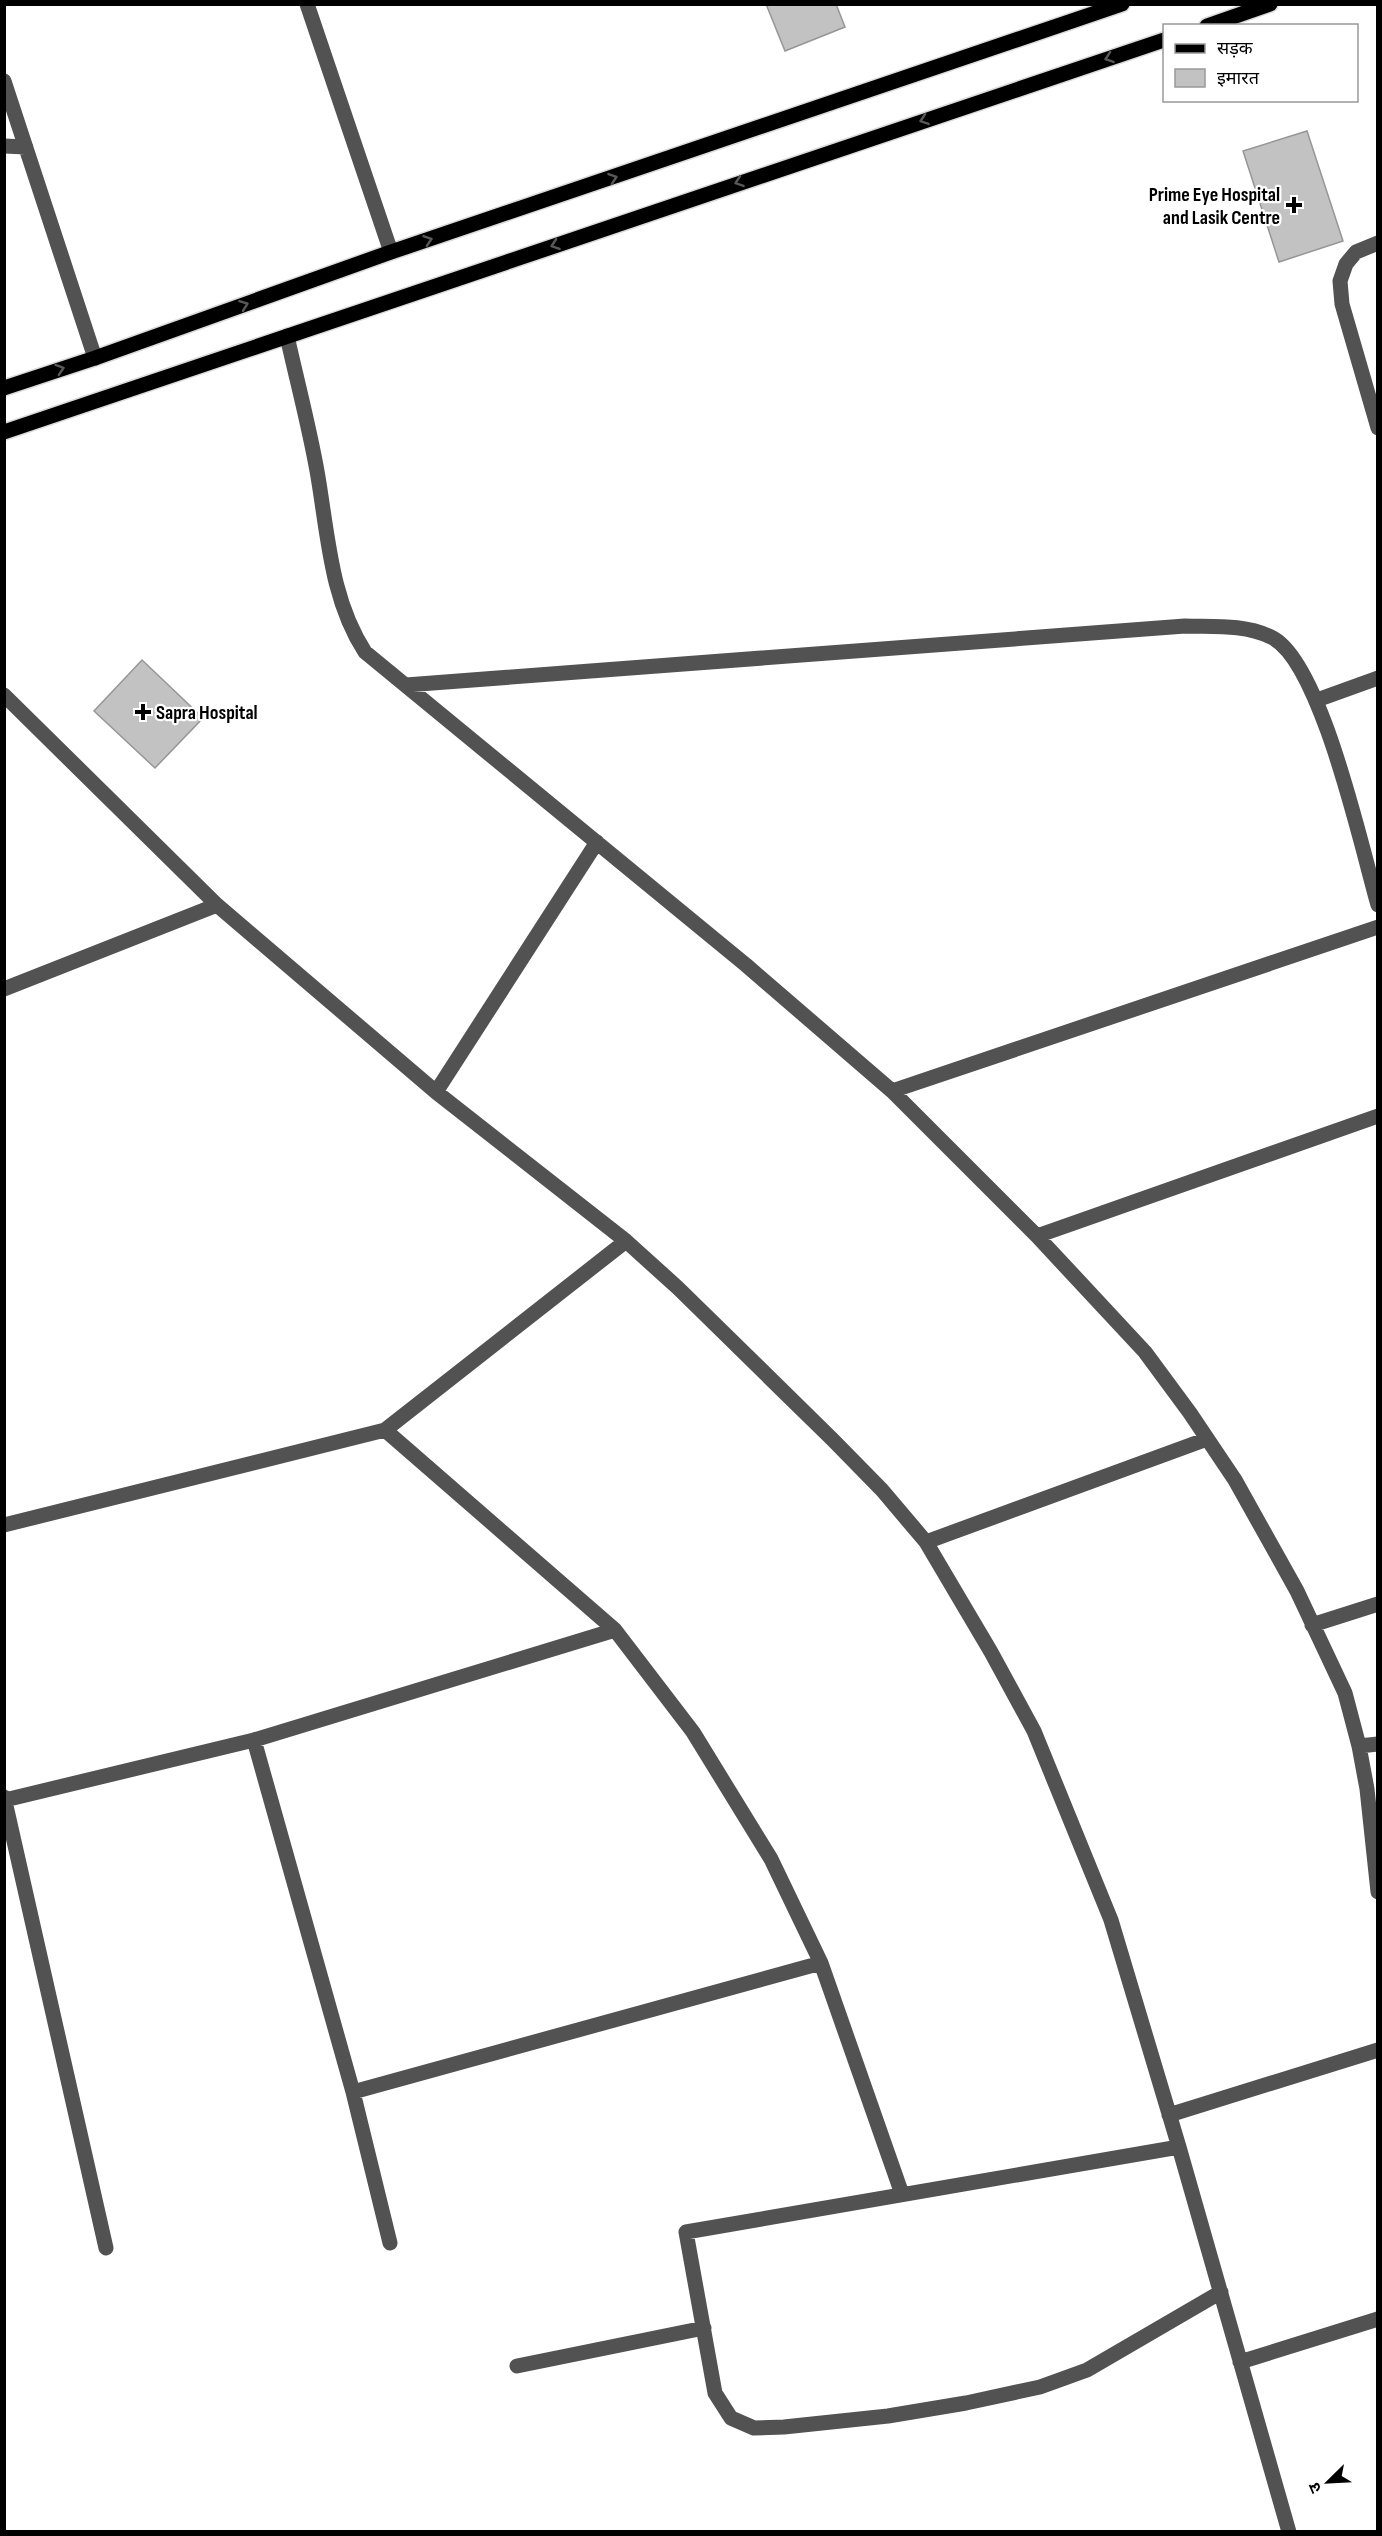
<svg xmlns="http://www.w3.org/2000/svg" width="1382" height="2536" viewBox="0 0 1382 2536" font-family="'Sofia Sans Condensed','Noto Sans Devanagari',sans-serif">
  <rect width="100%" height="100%" fill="#fff"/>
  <path fill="#c2c2c2" stroke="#969696" stroke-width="1.5" d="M766,4H836L845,27L785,51Z
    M1307,131L1343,241L1279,262L1243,151Z
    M142,660L203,718L155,768L94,711Z"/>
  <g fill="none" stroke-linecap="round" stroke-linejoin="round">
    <g stroke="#dbdbdb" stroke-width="18">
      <path id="major" d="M1207,26L1270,4
        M4,388L95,358L391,252L1122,4
        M4,432L1164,40"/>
    </g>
    <path stroke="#525252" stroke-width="15" d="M307,4L391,252
      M4,81L95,358
      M4,146L26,147
      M1378,243L1356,252L1346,264L1340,281L1342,304L1378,428
      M287,336C297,381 309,426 317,471C328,533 330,598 365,652L746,965L892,1091L1037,1236L1145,1352L1190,1413L1235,1480L1297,1591L1345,1693L1359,1746L1367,1789L1378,1892
      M406,685L1185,626C1213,627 1244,624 1271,637C1321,660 1362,850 1378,905
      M4,695L217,905L436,1092L626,1241L678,1288L833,1440L882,1490L926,1542L991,1652L1034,1731L1111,1920L1179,2147L1289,2532
      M1317,700L1378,678
      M4,989L217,905
      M892,1091L1378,927
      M436,1092L597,842
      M1037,1236L1378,1116
      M385,1430L615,1630L693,1732L771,1859L821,1963L902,2194
      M4,1525L385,1430L626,1241
      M926,1542L1207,1439
      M1312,1625L1378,1604
      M254,1740L353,2092L390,2243
      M1359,1746L1378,1744
      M4,1797L106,2248
      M5,1800L254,1740L615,1630
      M353,2092L821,1963
      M1169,2115L1378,2050
      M1179,2147L686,2232L715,2393L731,2418L754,2428L784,2427L888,2416L966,2403L1040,2387L1087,2370L1221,2292
      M1240,2362L1378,2319
      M517,2366L704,2328"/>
    <use href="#major" stroke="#000" stroke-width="15"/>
  </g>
  <defs><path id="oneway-chevron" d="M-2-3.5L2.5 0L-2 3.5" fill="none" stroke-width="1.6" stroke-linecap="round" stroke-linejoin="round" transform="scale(1.5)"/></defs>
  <g stroke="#595959">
    <use href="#oneway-chevron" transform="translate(1109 58) rotate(161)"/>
    <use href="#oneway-chevron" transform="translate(924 120) rotate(161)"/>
    <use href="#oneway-chevron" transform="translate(613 178) rotate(-19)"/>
    <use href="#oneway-chevron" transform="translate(739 182) rotate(161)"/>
    <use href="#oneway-chevron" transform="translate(428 240) rotate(-19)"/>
    <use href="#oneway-chevron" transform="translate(555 245) rotate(161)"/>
    <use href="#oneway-chevron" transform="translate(244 305) rotate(-20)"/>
    <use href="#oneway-chevron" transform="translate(60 369) rotate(-18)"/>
  </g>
  <g fill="#000" stroke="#fff" stroke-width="2">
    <path d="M1291 196h6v6h6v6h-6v6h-6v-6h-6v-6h6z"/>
    <path d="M140 703h6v6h6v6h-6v6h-6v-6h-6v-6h6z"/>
  </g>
  <g text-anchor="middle" stroke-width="4.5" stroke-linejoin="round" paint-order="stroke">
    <g font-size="20" font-weight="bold" fill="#000" stroke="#fff" text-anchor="end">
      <text x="1280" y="201">Prime Eye Hospital<tspan x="1280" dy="23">and Lasik Centre</tspan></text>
      <text x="156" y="719" text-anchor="start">Sapra Hospital</text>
    </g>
  </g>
  <rect width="1382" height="2536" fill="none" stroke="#000000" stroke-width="12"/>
  <rect x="1163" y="24" width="195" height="78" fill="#ffffff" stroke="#999999" stroke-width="1.5"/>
  <rect x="1175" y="44" width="30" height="9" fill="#000000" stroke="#999999" stroke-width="1.5"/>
  <text x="1217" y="54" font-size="18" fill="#000000">सड़क</text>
  <rect x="1175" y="69" width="30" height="18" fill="#c2c2c2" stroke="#999999" stroke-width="1.5"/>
  <text x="1217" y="84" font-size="18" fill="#000000">इमारत</text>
  <g transform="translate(1328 2482) rotate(246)" stroke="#ffffff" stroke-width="4.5" paint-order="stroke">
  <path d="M0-4.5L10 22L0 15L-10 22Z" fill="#000000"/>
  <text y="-9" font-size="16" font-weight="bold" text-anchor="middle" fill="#000000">उ</text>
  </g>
</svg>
